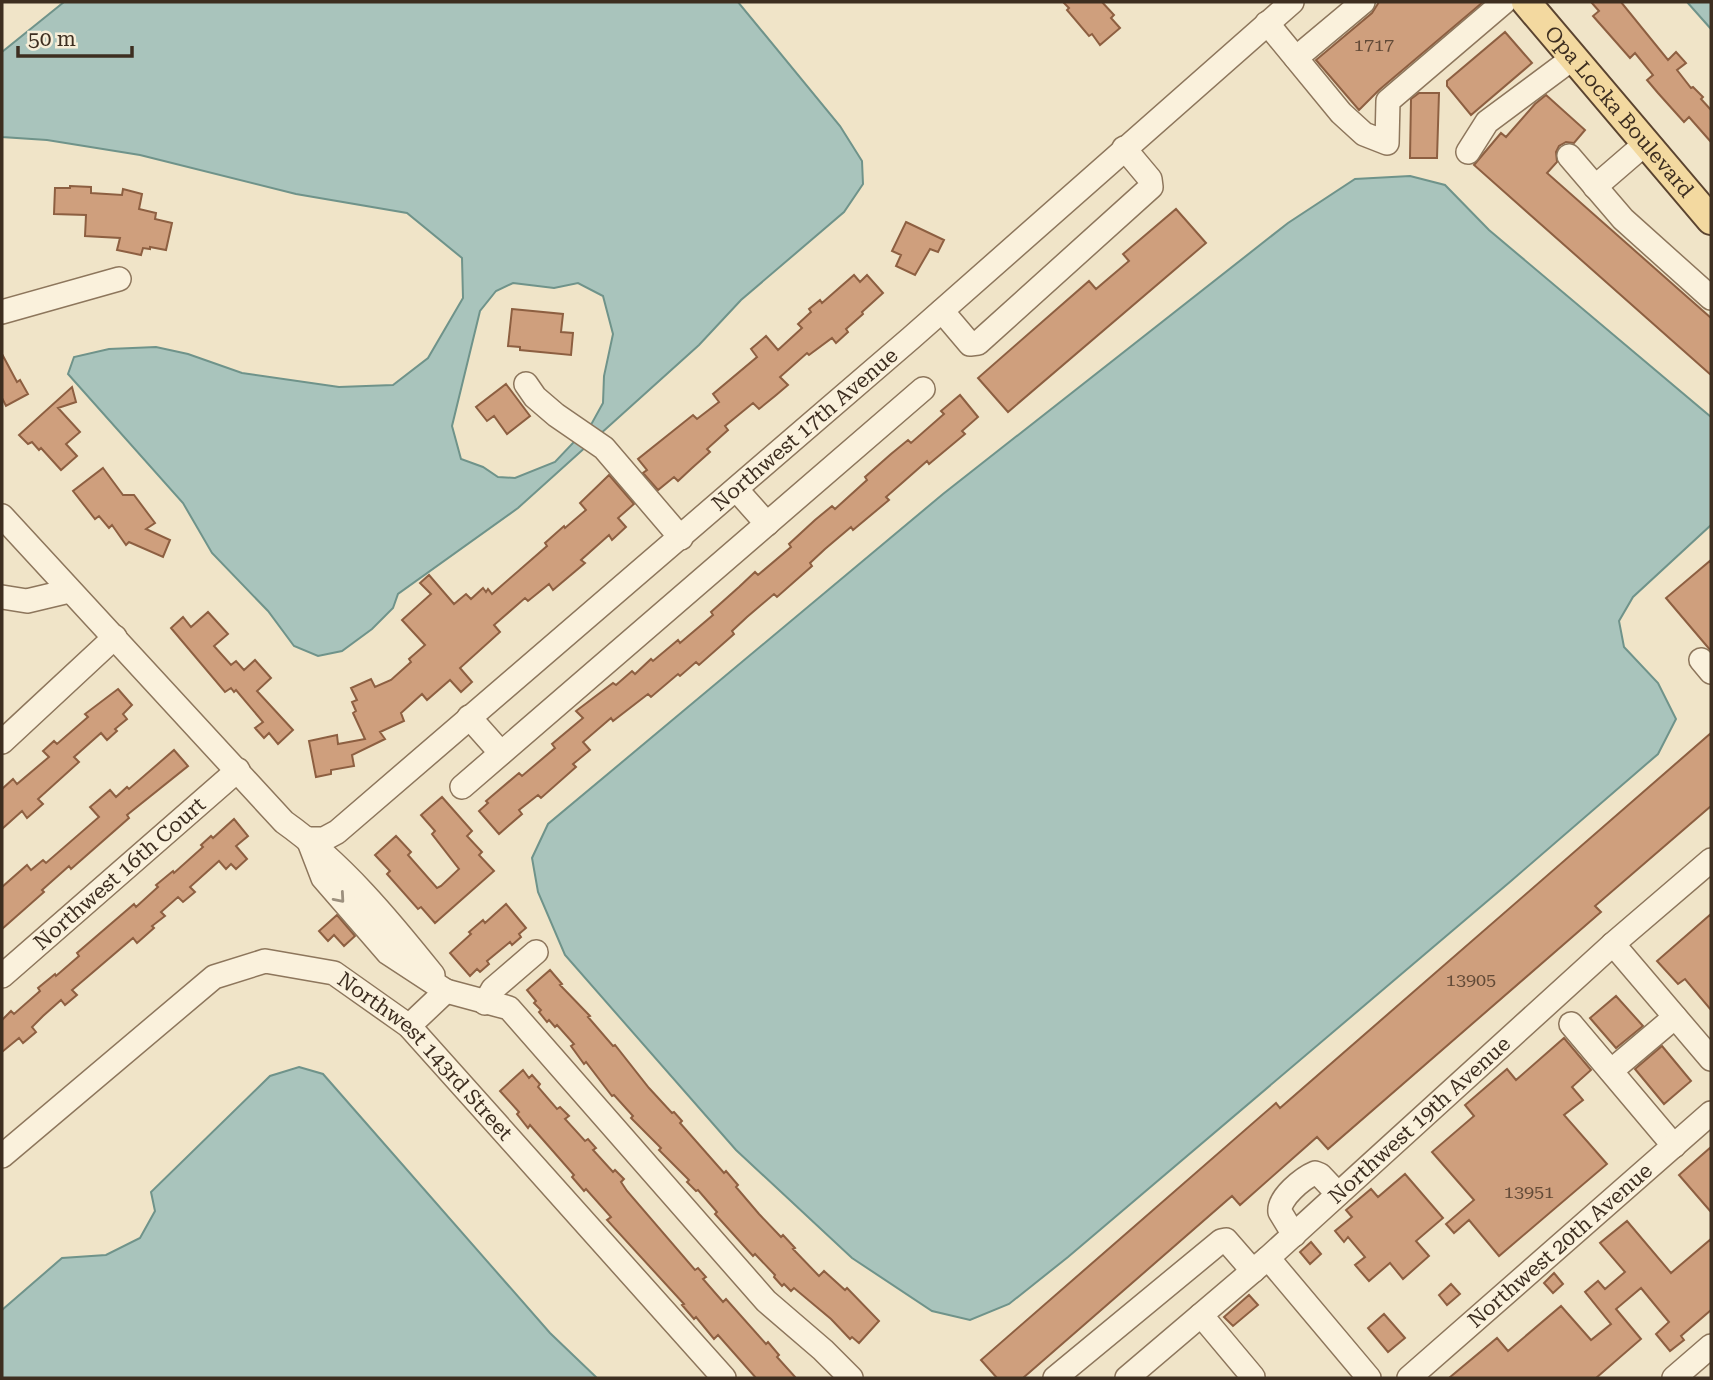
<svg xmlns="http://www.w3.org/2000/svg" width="1713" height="1380" viewBox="0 0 1713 1380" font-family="'Roboto Serif',serif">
  <rect width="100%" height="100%" fill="#f0e4c8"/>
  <path fill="#a9c4bc" stroke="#6f938a" stroke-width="2" fill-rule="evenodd" d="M64,2H738L840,126L862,161L863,184L844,212L741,300L699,345L518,508L398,594L393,608L372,629L342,651L318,656L294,646L268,611L212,553L183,503L68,374L74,357L109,349L156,347L188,354L242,373L339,387L393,385L428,358L463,298L462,258L407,213L296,194L140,155L47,140L2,137V52ZM513,283L554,288L578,283L603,296L613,334L604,376L603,403L592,423L555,462L515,478L498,477L483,467L461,459L452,426L480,311L496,291Z
    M1687,2H1711V29Z
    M1410,176L1445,185L1489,230L1711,417V525L1633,597L1619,621L1624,647L1658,683L1676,719L1658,754L1511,881L1068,1257L1009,1304L970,1320L932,1311L852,1258L736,1150L565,955L538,892L532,858L548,824L943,494L1288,223L1355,179Z
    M299,1067L323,1074L550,1333L597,1378H2V1310L62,1258L106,1255L140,1238L155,1211L151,1192L270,1076Z"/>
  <path fill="#cf9f7d" stroke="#8d5f41" stroke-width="2" d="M1063,2H1102L1114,15L1111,18L1120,28L1100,45L1092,34L1089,36L1067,10L1069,8Z
    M1379,2H1483L1379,90L1359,110L1316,60L1372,13Z
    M1591,2H1621L1668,60L1676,52L1686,63L1677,70L1691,88L1693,87L1703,97L1701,99L1711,110V142L1689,117L1684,122L1658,93L1647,80L1653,75L1635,53L1630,58L1593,16L1599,11Z
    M1505,32L1532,63L1471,115L1447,86V81Z
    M1419,93H1439L1437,158H1410L1411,99Z
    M1546,95L1585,130L1574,143L1566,142L1559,146L1556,152L1557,162L1547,173L1711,318V375L1474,165L1501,133L1506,137L1535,104Z
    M70,186L91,187V193L122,195L123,189L142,194L139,209L156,213L155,219L172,223L166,250L150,247V249L143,248L141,255L117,250L120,238L85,236L86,215L54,214L55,188H70Z
    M1176,209L1206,243L1008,412L978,378L1089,281L1096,289L1129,261L1123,254Z
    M906,222L944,240L938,252L930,249L915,275L896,266L901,255L892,251Z
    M854,275L860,282L867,275L883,293L862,312L863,314L846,329L848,332L836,343L832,338L809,355L807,353L780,377L788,385L775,396L759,409L753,403L725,426L728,430L707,449L710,452L692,468L678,481L674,477L658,490L643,473L647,470L638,459L693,415L697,419L719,402L713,394L757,357L751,349L766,336L778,350L802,328L798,324L811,312L809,309L820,300L822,303Z
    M512,309L563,314L561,332L573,333L571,355L520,350V347L508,346Z
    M2,354L17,382L20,380L28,394L6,406L2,398Z
    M506,384L530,416L507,434L494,416L487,421L476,407Z
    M72,387L76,402L58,408L80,432L66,444L77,456L61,470L41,448L39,450L32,442L28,444L19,435Z
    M960,395L978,417L962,431L965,434L929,464L927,461L902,483L886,497L889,500L853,530L851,527L825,549L810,563L812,566L777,597L774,594L747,617L732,631L734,634L699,665L696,662L680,676L678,674L651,697L648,694L613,721L611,718L583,742L590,750L573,764L576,767L541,798L538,795L519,810L522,814L499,834L479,811L488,803L486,801L519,773L522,776L555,748L552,744L583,718L576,711L613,683L616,685L632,671L635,674L651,659L653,661L678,640L680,643L713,615L711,612L739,587L755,572L758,575L791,547L789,544L815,520L832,506L835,509L867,480L865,477L891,454L908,440L911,443L944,414L941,411Z
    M103,468L123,495H134L155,523L146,529L170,540L163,557L129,542L126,545L112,525L109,528L99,516L95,519L73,491Z
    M609,475L634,504L618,518L626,527L612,540L609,535L581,560L585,563L553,590L549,584L528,601L525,598L494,625L500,632L460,668L472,682L461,692L450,680L427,700L422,694L401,713L404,721L380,732L385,739L352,755L354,766L331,770V774L316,777L309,741L337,735L338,744L365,739L353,713L356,711L352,702L357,700L351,688L371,679L375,687L391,680L411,662L409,659L425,645L402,620L431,594L420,583L429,575L454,604L466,594L471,599L483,588L486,592L488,589L492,594L547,546L545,543L564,526L565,528L586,510L580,503Z
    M1711,560V651L1666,598Z
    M208,612L228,634L214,646L231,665L236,661L244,670L255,660L271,678L257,691L293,730L278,744L269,733L264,738L255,728L263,722L236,690L234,692L231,688L225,692L171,628L183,617L191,627Z
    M118,689L132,705L123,714L127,719L115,729L117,731L107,740L101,733L74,757L79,762L38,799L43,804L27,818L22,811L2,829V789L13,779L17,784L49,757L43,751L54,741L57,744L88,717L85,714Z
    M1711,733V806L1595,906L1601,912L1328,1149L1317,1137L1240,1205L1232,1196L1023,1378H997L981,1360L1276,1103L1280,1108Z
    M174,750L188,766L127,815L129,818L71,869L69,866L42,890L44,892L2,929V887L27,865L31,870L43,860L46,863L99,817L90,807L110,790L116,797L127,787L129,789Z
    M442,797L472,831L467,836L482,852L479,855L494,871L435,923L421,907L418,909L387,874L390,871L375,855L396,836L411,852L408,855L437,888L441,886L459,869L432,834L435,831L421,815Z
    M234,819L248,836L236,846L247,859L236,869L231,864L226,869L219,861L190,887L195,892L183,902L178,897L161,912L165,916L152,926L154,928L137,943L133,938L85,979L72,990L77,995L65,1005L61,1000L43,1016L32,1027L36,1032L23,1043L19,1038L2,1052V1020L11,1011L14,1014L40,991L38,988L55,974L56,976L79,956L77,953L134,904L136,907L158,887L156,885L173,871L174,873L203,847L201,845L211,836L213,838Z
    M506,904L526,928L519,934L521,937L512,945L510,942L487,961L489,964L480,972L477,969L470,976L450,953L471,934L469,932L483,920L485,923Z
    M1711,914V1010L1685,979L1678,984L1657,961Z
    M337,915L355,936L344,946L334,935L328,941L319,931Z
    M550,970L562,984L560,985L590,1016L588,1017L613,1046L615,1045L649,1088L672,1113L674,1112L682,1121L680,1123L724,1173L726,1171L738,1185L736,1187L759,1214L781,1237L783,1235L795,1248L793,1249L819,1276L824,1271L845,1290L847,1288L879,1321L859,1343L852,1337L850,1339L831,1319L794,1288L791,1291L784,1284L782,1286L774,1277L775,1275L755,1254L753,1256L715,1214L717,1212L698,1190L696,1191L687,1182L689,1180L659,1150L661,1148L631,1118L633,1116L614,1095L612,1096L586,1062L584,1064L571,1046L574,1044L557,1025L555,1027L549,1020L547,1022L539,1012L541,1010L534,1003L536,1001L527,990Z
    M1616,996L1643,1026L1616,1048L1590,1018Z
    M1564,1038L1591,1070L1572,1087L1583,1100L1564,1115L1607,1164L1499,1256L1469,1220L1454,1233L1446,1224L1474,1200L1432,1152L1474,1116L1465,1105L1507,1069L1516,1080Z
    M1662,1046L1691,1081L1664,1104L1635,1069Z
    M523,1070L529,1078L532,1075L540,1084L538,1087L557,1109L560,1107L569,1116L565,1119L585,1141L588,1139L596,1148L593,1150L613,1172L615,1170L624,1179L621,1182L627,1191L695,1270L698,1268L706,1277L703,1279L723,1302L726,1299L766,1344L768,1342L779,1355L777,1357L796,1378H756L718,1335L714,1339L696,1317L694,1319L682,1305L684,1304L607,1220L611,1217L586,1189L584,1191L572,1177L574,1175L530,1125L528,1128L517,1114L519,1112L500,1091Z
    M1711,1147V1212L1679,1175Z
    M1405,1174L1443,1218L1416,1241L1429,1256L1403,1279L1390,1263L1369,1281L1355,1265L1365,1257L1348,1237L1344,1242L1335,1231L1352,1217L1346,1210L1371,1189L1378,1197Z
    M1627,1221L1671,1273L1711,1239V1310L1681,1336L1684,1340L1670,1351L1656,1334L1669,1322L1641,1288L1616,1309L1641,1339L1596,1378H1449L1497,1338L1508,1351L1561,1306L1591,1340L1611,1324L1585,1292L1598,1281L1605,1289L1625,1272L1600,1243Z
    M1311,1242L1321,1254L1310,1264L1300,1252Z
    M1554,1273L1563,1284L1553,1293L1544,1283Z
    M1451,1284L1460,1294L1447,1305L1439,1295Z
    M1249,1295L1258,1305L1233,1326L1224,1317Z
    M1384,1314L1405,1338L1388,1352L1368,1328Z"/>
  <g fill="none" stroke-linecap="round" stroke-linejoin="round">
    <g stroke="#8d765c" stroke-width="26">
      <g id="minor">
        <path d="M1267,23L1341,113L1364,134L1387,143L1388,101L1504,2"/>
        <path d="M1296,58L1363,2"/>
        <path d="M1468,152L1487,122L1573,58"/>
        <path d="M1569,156L1623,219L1711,298"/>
        <path d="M1595,187L1646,143"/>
        <path d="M942,311L970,344L978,343L1151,187L1150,179L1124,148"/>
        <path d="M2,312L119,279"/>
        <path d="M526,384L535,397L556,415L604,448L681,538"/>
        <path d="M736,489L767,524"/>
        <path d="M2,516L284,822C342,863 389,920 433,975"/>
        <path d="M2,597L27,601L69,591"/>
        <path d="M1701,660L1711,672"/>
        <path d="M469,717L501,753"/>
        <path d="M2,742L115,637"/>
        <path d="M462,787L923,389"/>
        <path id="s1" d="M308,839H324L337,832L911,338L1292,2"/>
        <path d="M308,839L323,878L388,953L446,991L509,1008L766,1301L823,1350L851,1378"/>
        <path d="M1613,944L1711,1059"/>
        <path id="s2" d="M2,976L238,770"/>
        <path d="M485,1003L493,989L536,952"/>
        <path d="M1571,1024L1674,1146"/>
        <path d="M409,1026L446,991"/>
        <path d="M1611,1071L1675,1017"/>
        <path id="s3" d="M2,1156L214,977L265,961L334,973L409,1026L724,1378"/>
        <path d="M1294,1235L1280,1212C1278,1198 1303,1178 1315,1173L1320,1175L1338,1194"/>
        <path d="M1268,1258L1369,1378"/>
        <path d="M1201,1315L1253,1377L1252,1378"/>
        <path d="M1055,1378L1221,1241L1226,1240L1253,1271"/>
        <path id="s4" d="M1127,1378L1268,1258L1613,944L1711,860"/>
        <path id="s5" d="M1409,1378L1711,1113"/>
        <path d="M1674,1378L1711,1346"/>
      </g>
    </g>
    <g stroke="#5b4430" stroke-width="32">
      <g id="major">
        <path id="s6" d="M1526,2L1711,220"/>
      </g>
    </g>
    <use href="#minor" stroke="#faf1dc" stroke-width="23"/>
    <use href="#major" stroke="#f3d9a0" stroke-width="28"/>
  </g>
  <defs><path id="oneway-chevron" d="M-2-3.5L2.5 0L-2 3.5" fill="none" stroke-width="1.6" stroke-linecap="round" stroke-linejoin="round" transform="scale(1.75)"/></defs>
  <use stroke="#9c907e" href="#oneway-chevron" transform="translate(340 898) rotate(49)"/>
  <g text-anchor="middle" stroke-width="5" stroke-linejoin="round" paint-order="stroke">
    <g font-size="18" fill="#624a37">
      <text x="1374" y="51">1717</text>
      <text x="1471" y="986">13905</text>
      <text x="1529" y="1198">13951</text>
    </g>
    <g font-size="21" fill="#3d2e20" stroke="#f7eed8">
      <text dy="7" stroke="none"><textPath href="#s6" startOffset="144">Opa Locka Boulevard</textPath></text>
      <text dy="7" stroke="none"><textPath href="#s1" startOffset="648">Northwest 17th Avenue</textPath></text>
      <text dy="7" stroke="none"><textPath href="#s2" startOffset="156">Northwest 16th Court</textPath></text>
      <text dy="7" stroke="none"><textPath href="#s3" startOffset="525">Northwest 143rd Street</textPath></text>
      <text dy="7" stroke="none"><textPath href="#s4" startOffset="390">Northwest 19th Avenue</textPath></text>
      <text dy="7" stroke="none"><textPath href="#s5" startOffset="201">Northwest 20th Avenue</textPath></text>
    </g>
  </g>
  <rect width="1713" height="1380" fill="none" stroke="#3d2e20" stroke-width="7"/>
  <path d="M18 46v10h114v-10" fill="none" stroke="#3d2e20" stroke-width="3.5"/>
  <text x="28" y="46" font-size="21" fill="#3d2e20" stroke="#f7eed8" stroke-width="5" paint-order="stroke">50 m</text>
</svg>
